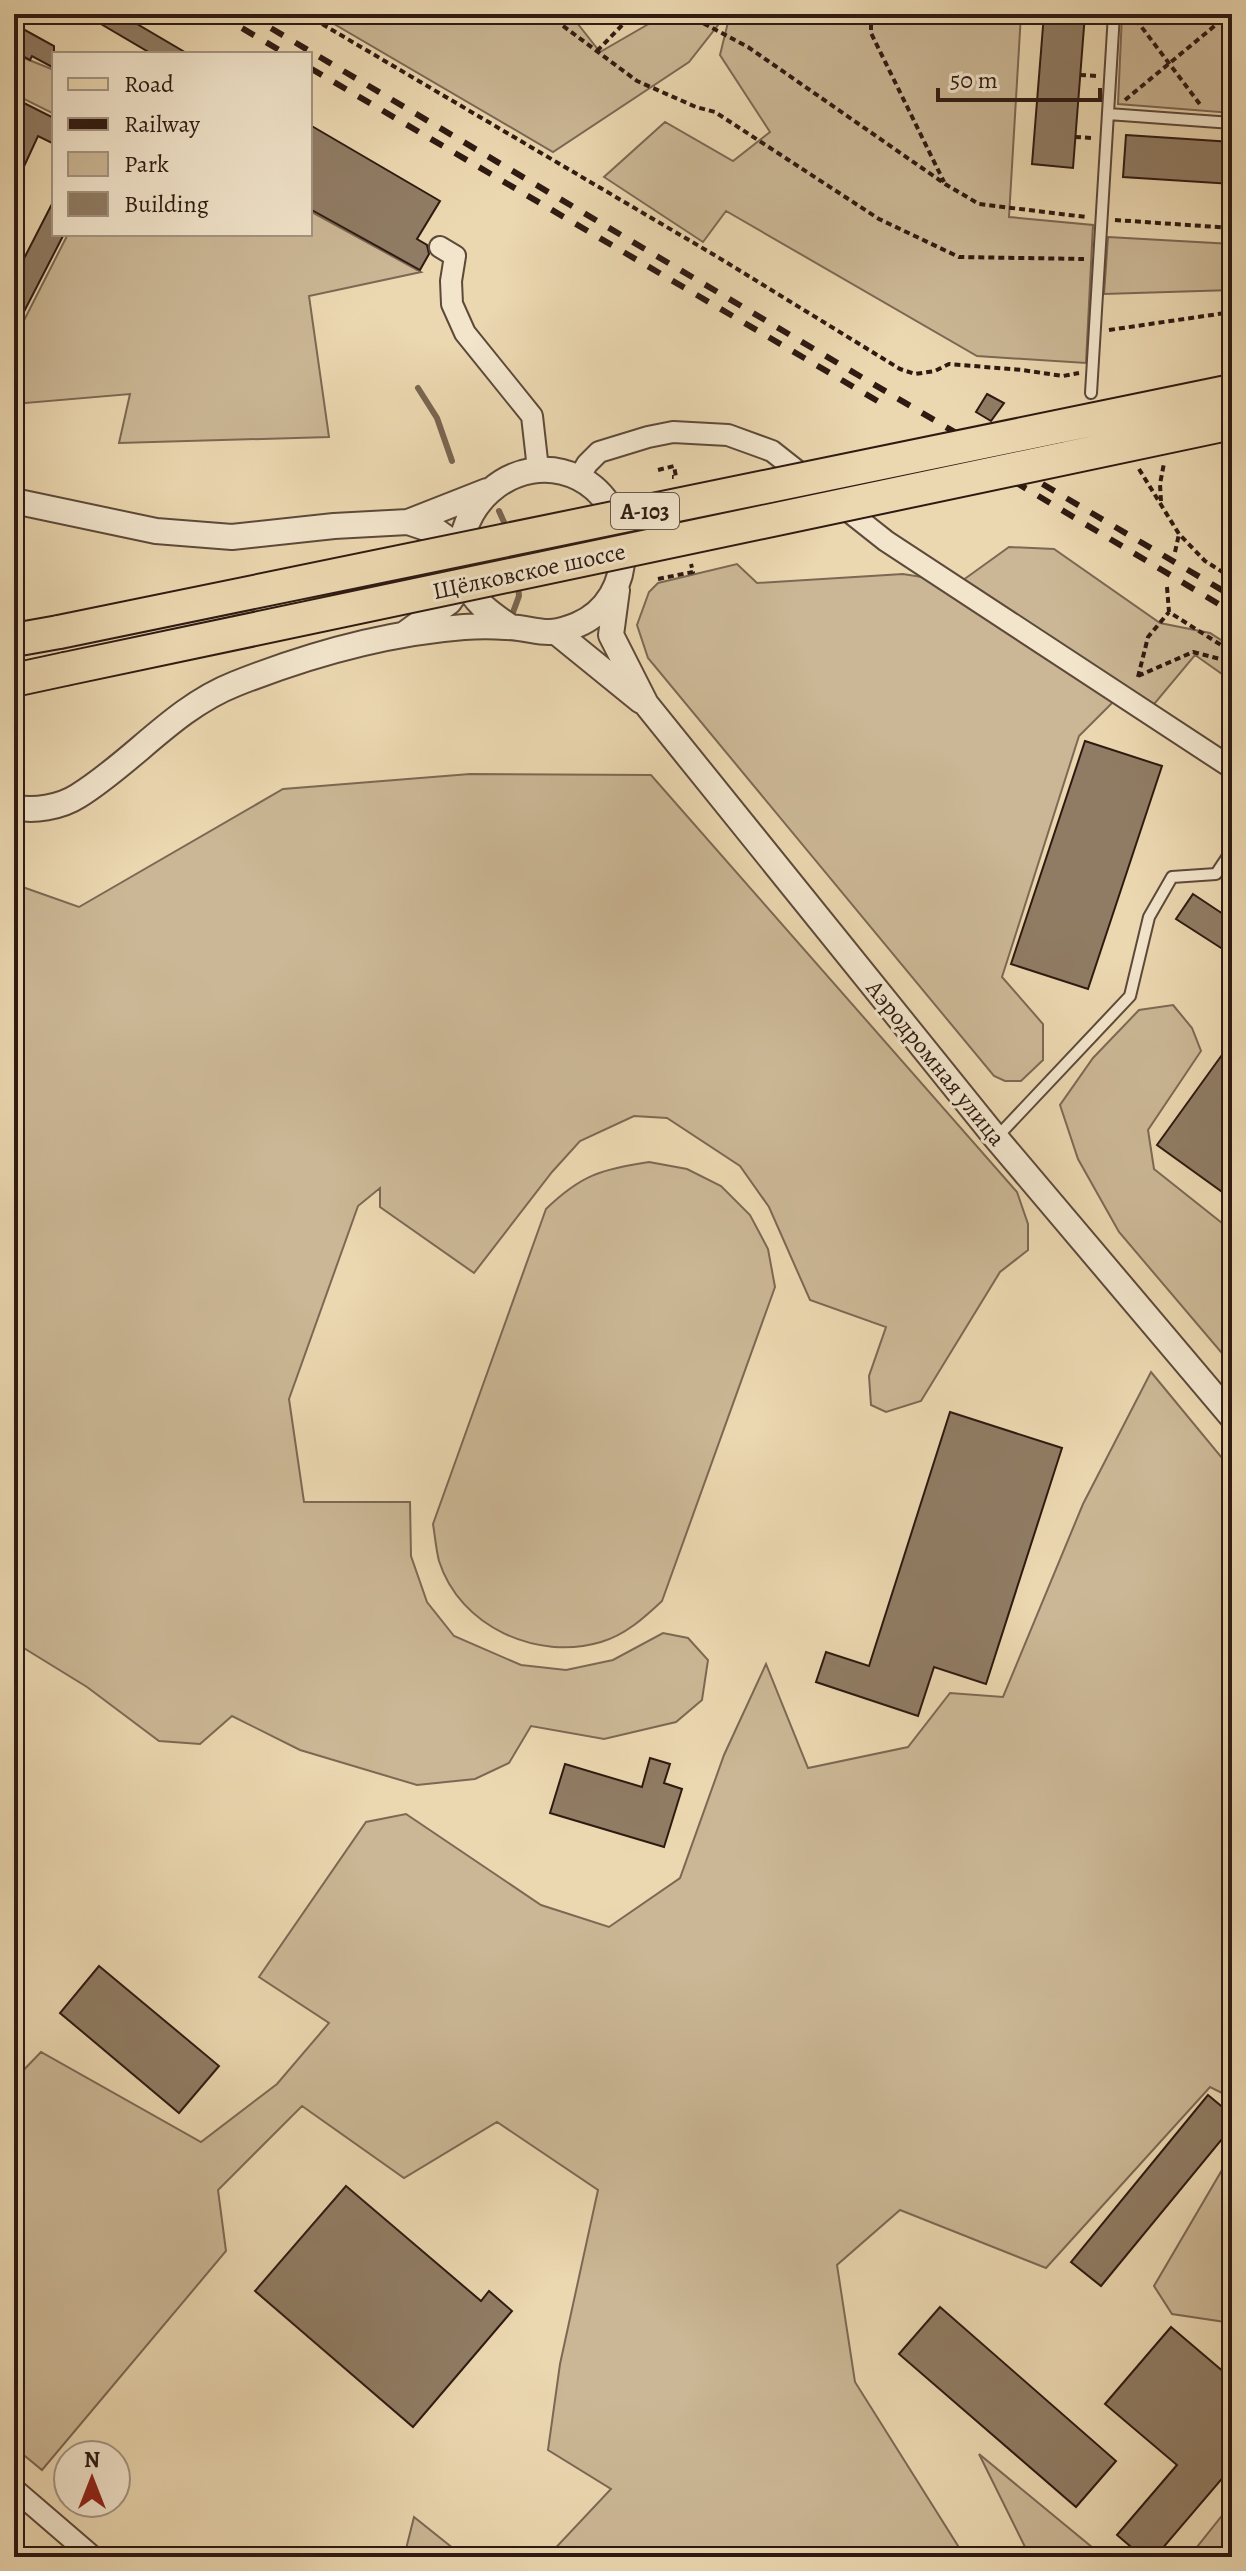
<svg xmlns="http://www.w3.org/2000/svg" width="1246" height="2571" viewBox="0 0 1246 2571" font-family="Alegreya,serif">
  <rect width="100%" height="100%" fill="#ebd7b0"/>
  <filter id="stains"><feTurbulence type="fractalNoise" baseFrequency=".0025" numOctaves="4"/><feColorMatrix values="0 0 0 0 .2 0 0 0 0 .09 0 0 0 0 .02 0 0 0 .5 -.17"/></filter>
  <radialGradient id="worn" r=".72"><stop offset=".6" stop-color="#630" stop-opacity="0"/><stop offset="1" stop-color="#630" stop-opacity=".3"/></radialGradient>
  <path fill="#cbb795" stroke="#7c6854" stroke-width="2" d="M317,14H570L600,52L666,14H719L718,25L689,62L553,152Z
    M730,14H1021L1009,217L1093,225L1086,363L977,356L726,211L703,242L604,177L665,122L733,161L770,132L720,55Z
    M1122,14H1232V113L1118,104Z
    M14,54L54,70V114L14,94Z
    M310,211L421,272L309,296L329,437L119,443L130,394L14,404V340L68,234H310Z
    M1108,237L1232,244V290L1104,294Z
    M1009,547L1054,549L1160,623L1210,633L1232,647V681L1195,655L1145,715L1118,697L1079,736L1002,977L1043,1024V1060L1021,1081H1005L994,1076L648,658L637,625L649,592L658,583L737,564L757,583L903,574L959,583Z
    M470,774L651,775L1017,1192L1028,1224V1250L1000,1272L921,1401L886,1412L871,1405L869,1376L886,1327L810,1300L769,1207L740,1166L667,1118L634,1116L580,1141L552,1172L474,1273L380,1207V1188L358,1206L289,1399L304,1502H410L411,1556L427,1602L454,1636L521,1665L566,1670L613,1660L663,1633L688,1638L708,1660L702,1700L676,1722L604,1739L531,1726L509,1763L475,1779L417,1785L300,1750L232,1716L200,1744L159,1741L87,1687L14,1642V884L79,907L283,789Z
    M1173,1005L1192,1028L1201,1051L1148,1130L1154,1169L1232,1231V1365L1119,1232L1078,1159L1060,1105L1093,1058L1139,1010Z
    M649,1162L687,1169L721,1186L750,1215L768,1249L775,1287L662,1601C644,1618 625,1635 601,1642C537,1661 460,1627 439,1561C436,1549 435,1536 433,1524L546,1209C581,1175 602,1169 649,1162Z
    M1151,1372L1232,1470V2098L1210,2087L1046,2268L900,2210L837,2265L855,2382L965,2557H547L611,2489L548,2450L560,2364L598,2190L497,2122L404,2178L302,2106L218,2190L226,2251L42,2470L14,2447V2080L41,2052L201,2142L277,2084L329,2023L259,1977L366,1822L406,1814L541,1905L609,1927L680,1878L724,1755L766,1664L808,1768L908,1747L950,1693L1003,1697L1083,1504Z
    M1232,2153V2323L1172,2314L1154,2286Z
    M979,2454L1104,2557H1030Z
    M1232,2503V2557H1189Z
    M414,2517L464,2557H404Z"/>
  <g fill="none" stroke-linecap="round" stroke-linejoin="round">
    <path stroke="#796550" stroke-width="6" d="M418,388L437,418L452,461
      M499,511L508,531
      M512,615L519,596L518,584"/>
  </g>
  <path fill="#907c64" stroke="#2e1a12" stroke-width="2" d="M84,14H120L188,54H152Z
    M1044,14H1085L1073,168L1032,164Z
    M14,24L54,46V68L32,56L30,60L14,51Z
    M14,98L54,118V144L38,136L14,188Z
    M310,125L440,201L417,239L427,245L429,254L420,270L310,209Z
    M1126,135L1232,142V184L1123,177Z
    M54,200V234H64L14,331V278Z
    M987,394L1004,403L991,421L976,412Z
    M1085,741L1162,766L1088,989L1011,964Z
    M1193,894L1232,920V955L1176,919Z
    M1232,1041V1199L1157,1145Z
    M950,1412L1062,1448L986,1684L934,1667L918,1716L816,1682L826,1652L869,1666Z
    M650,1758L670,1764L664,1783L682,1789L664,1847L550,1813L565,1764L642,1787Z
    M99,1966L219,2066L179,2113L60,2013Z
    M1208,2095L1232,2115V2127L1101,2286L1071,2262Z
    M346,2186L481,2301L489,2291L512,2311L413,2427L255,2291Z
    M940,2307L1116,2461L1076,2507L899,2354Z
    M1171,2327L1232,2379V2467L1155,2557H1143L1117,2535L1177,2465L1105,2404Z"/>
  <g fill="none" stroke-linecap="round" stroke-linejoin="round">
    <g stroke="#5d493a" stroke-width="14">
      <path id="service" d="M1108,114L1232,123
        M1091,393L1114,14
        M997,1137L1130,996L1149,917L1172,877L1216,874L1232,850"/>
    </g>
    <g stroke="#5d493a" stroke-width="24">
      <path id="minor" d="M440,247L455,256L451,281L452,304L465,333L532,416L538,469
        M579,478L587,464L599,452L648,437L673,432L728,435L772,451L810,481
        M838,503L886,541L1232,768
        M14,2489L93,2557"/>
    </g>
    <g stroke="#5d493a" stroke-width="28">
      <path id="tertiary" d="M14,501L156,531L232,537L334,526L408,522L487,491
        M408,522L438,532L460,548
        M617,590L611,635L646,704L996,1138L1232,1417
        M556,632L641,701
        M406,633L449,602L464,581
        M14,807C33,812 61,807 78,796C133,762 174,708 235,684C308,655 386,633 464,627C478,626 493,626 506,627C538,628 543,639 577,625C639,599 636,507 579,478C515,446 443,512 465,579C472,601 491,614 509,626"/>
    </g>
    <g stroke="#2e1a12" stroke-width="36">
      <path id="primary" d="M14,640L59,632
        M14,680L65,669"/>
    </g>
    <path stroke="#2e1a12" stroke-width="4" stroke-dasharray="6 4" stroke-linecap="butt" d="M305,14L716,256L900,369L915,374L935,371L949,364L1022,370L1063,376L1079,373
      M547,14L637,81L696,107L715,112L879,219L959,257L1084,259
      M686,14L748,47L945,184L979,204L1086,217
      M871,14V33L944,182
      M1127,17H1134L1202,107
      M57,22L58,14
      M597,51L633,14
      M1080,75L1098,76
      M1125,100L1229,14
      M1075,137L1093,138
      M1115,220L1232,228
      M1109,330L1232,312
      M1139,469L1179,534L1205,561L1232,578
      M658,470L674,466L676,477H672
      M1161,501L1160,484L1164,463
      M1175,552L1179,534
      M658,579L693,572L691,564
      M1167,587L1169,612L1232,652
      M1138,676L1193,652L1232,662
      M1138,677L1148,637L1169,612"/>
    <use href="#service" stroke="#f2e5cc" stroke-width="10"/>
    <use href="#minor" stroke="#f2e5cc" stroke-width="20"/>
    <use href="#tertiary" stroke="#f2e5cc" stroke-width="24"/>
    <use href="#primary" stroke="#ebd7b0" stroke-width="32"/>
    <path stroke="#2e1a12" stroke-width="6" stroke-dasharray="14 14" stroke-linecap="butt" d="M218,14L286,54
      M247,14L1232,596
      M310,68L886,406
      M990,467L1232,612"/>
    <g stroke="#2e1a12" stroke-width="36" stroke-linecap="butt">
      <path id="primary-bridge" d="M59,632L1232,391
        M65,669L1232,423"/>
    </g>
    <use href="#primary-bridge" stroke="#ebd7b0" stroke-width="32"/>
  </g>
  <g text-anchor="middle" stroke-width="6" stroke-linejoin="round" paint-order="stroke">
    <rect fill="#f2e5cc" stroke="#69574a" stroke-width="2" x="611" y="493" width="68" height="36" rx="6"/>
    <g font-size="22" font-weight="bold" fill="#2e1a12">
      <text x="645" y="519">А-103</text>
    </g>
    <g font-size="24" fill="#2e1a12" stroke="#f2e5cc">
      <text transform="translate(529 571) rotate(-12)" y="8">Щёлковское шоссе</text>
      <text transform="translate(936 1063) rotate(51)" y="8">Аэродромная улица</text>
    </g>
  </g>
  <rect width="1246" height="2571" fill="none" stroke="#ebd7b0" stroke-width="48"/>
  <rect x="16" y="16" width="1214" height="2539" fill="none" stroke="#2e1a12" stroke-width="4"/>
  <rect x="24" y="24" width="1198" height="2523" fill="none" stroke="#2e1a12" stroke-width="2"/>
  <rect x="52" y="52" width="260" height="184" fill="#f2e5cc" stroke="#a49482" stroke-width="2"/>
  <rect x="68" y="78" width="40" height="12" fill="#ebd7b0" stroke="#a49482" stroke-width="2"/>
  <text x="124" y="92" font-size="24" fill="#2e1a12">Road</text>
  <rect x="68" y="118" width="40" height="12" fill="#2e1a12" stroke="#a49482" stroke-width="2"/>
  <text x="124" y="132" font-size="24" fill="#2e1a12">Railway</text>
  <rect x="68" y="152" width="40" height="24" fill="#cbb795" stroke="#a49482" stroke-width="2"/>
  <text x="124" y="172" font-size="24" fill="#2e1a12">Park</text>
  <rect x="68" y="192" width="40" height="24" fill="#907c64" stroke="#a49482" stroke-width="2"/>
  <text x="124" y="212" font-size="24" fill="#2e1a12">Building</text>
  <g transform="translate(92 2479)"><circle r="38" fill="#f2e5cc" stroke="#a49482" stroke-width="2"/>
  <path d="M0-6L14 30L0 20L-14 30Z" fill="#8f2418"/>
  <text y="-12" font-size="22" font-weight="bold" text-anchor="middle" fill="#2e1a12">N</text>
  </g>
  <path d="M938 88v12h162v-12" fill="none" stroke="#2e1a12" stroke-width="4"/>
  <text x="950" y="88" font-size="24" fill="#2e1a12" stroke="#f2e5cc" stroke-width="6" paint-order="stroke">50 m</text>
  <rect width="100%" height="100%" filter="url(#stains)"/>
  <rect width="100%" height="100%" fill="url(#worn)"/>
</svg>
